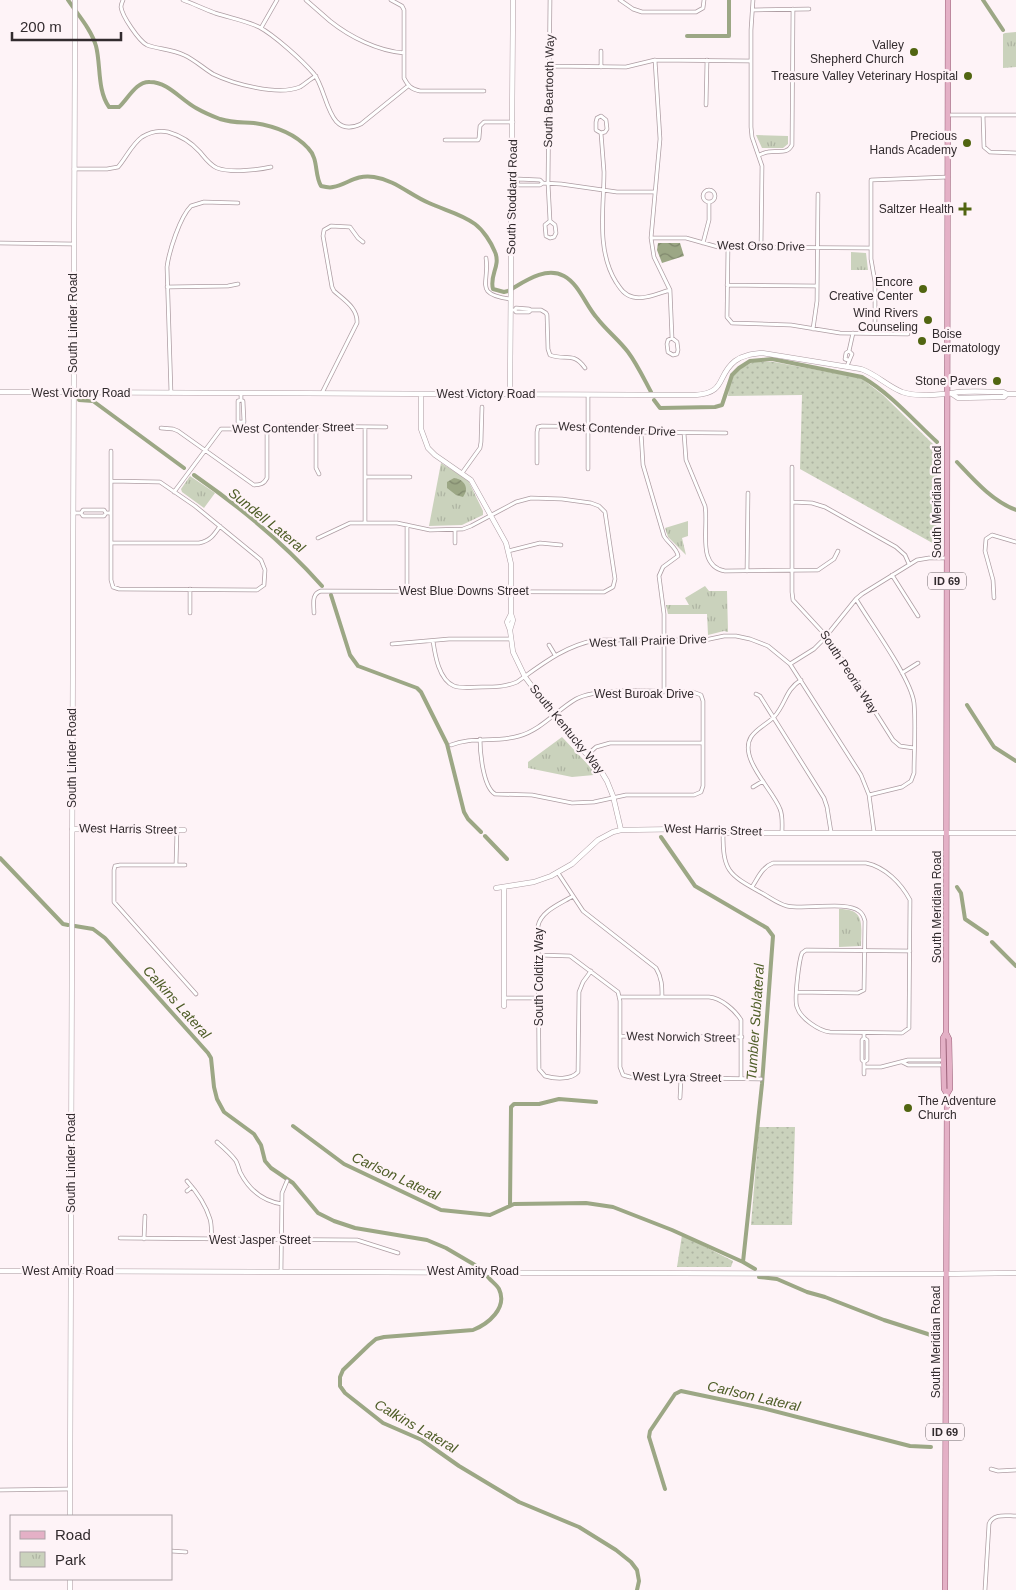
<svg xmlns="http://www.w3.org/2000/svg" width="1016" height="1590" viewBox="0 0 1016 1590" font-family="Arial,sans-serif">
  <defs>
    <pattern id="grass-dots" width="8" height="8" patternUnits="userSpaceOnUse" patternTransform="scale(1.25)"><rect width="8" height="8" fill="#cad2bc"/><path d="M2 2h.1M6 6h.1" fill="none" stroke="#aeb4a2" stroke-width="1.8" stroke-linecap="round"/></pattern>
    <pattern id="park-tufts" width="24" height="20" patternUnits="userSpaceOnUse" patternTransform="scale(1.25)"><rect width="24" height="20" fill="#cad2bc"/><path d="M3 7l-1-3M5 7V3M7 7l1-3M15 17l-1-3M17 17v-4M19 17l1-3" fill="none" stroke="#aeb4a2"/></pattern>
    <pattern id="water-waves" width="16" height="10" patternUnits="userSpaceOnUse" patternTransform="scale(1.25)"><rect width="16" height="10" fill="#9ca785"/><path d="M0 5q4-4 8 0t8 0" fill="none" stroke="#80886d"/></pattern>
  </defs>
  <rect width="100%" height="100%" fill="#fef3f7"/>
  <path fill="url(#grass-dots)" d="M753,362H774L861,378L883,395L938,449L936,545L800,469L802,395L728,396C731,373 733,372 753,362Z
    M759,1127H795L792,1225H751Z
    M682,1235L733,1261L731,1267H677Z"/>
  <path fill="url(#park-tufts)" d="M1016,32V67L1003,68V34L1005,33Z
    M756,135L788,136V144L783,148H762Z
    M851,252L866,253L868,270H851Z
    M441,463L468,480L483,511V515L462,525L429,526Z
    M190,476L215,493L204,508L182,492L181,489Z
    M688,521V536L682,538L686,555L668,537L665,528Z
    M705,586L709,591H727L728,632L724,631L708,635L707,614H668L666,605H689L685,598Z
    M562,737L593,770L594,775L572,777L528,768V762Z
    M839,909C866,909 861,925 861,946L839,947Z"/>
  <path fill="url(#water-waves)" d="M658,243H680L684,256L662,263L657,250Z
    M454,478C464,479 470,488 463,497L456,495L447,488V482Z"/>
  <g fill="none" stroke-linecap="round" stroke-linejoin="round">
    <path stroke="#9ca785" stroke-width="4" d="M68,0C78,15 91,29 96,46C101,65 97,90 109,107H119C128,99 136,81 150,82C168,82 181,100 196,108C203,112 212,116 220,119C233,123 241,122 254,123C274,126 294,133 308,148C319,159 314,174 321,186C325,187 330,188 333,187C347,185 355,174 374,177C395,180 410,195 429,203C444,210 462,214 475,224C483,230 491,242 495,252C501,266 489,275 493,289L504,292L508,291C524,282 545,266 564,276C579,284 586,306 597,318C606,330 619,340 628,352C637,364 644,379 651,392
      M983,0L1003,30
      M687,36H729V0
      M79,400L93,401L184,468
      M654,400L660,408L715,407L722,405L732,375L739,368L750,361L772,359L862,377C891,394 913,420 937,442
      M957,462C974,480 992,501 1016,510
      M194,475C240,507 285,544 322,586
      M331,595L350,655L358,666L417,688L421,692L447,744L464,812L468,819L481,832
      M967,705L994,747L1016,761
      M485,836L507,859
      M661,837L695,886L767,928L773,936L762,1084L743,1262
      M0,858L63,924L68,925
      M957,887L961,893L965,919L987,934
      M75,926L93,929L105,938L208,1053L211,1058L214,1087L217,1099L224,1112L254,1134L261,1145L265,1161L271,1168L293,1183L318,1213L334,1221L355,1228L427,1240L446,1248L475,1265
      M992,942L1016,966
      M293,1126L344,1164L441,1210L490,1215L514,1204L586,1203L613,1207L672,1230L743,1262L755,1269
      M510,1206L511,1107L514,1104H539L559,1099L596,1102
      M488,1277C491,1281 497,1285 499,1289C508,1308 488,1324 473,1330L384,1337L376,1339L369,1345L343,1370L340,1377V1386L345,1393L383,1423L422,1440L459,1466L519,1502L579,1527L616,1550L631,1562L637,1570L639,1581L637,1590
      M759,1277L777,1279L807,1292L825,1297L884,1320L934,1336
      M665,1489L649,1437L650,1431L675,1394L681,1391L762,1408L910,1446L931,1447"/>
    <g stroke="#ae9da3" stroke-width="4.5">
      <path id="street" d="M123,0C122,3 121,4 121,7C122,16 139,41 147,45C157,49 172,49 184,55C195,60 203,68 213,74C233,84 278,96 300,87C305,84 310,79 316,76
        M183,0C194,4 204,9 215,13C230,18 244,20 259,27C274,35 302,60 314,74C328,91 327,140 361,124L408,86
        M306,0C314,7 322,14 330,21C350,37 378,51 404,53
        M391,0L402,6L404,10V78C408,86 411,89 420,91H484
        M620,0L633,9L642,12H696L703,8L704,0
        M753,0L751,30V127L752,137L762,166L761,247
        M753,10L809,9
        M261,28L277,0
        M601,51V67
        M655,60L660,139L651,238L654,257L670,290L672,338
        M549,66L626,67L655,60L751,61
        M706,105L707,60
        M948,115H1016
        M983,115L984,147L990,152L1016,153
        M601,116L606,120L607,129L605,132L601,133L596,130V122L597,118Z
        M601,133C602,146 603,159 604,172C604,208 596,250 616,282C620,288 624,295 633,297C644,300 659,293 670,290
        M445,140H478L479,138L480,126L484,122H513
        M759,155C762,154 765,152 768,152C777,150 787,155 792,145L793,9
        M74,169H107L118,167C126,158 132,144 142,137C150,132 159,130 168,132C182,136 191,142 200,152C205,158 210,165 217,168C230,173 258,170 271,167
        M512,182L517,183L519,185H540L543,183L540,180L518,179L517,183
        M543,183L561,184L617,192H655
        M703 196a6 6 0 1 1 12 0a6 6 0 1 1-12 0Z
        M550,221L548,183L550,0
        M550,221L555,225L556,233L554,237L550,238L546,236L545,225Z
        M651,238H686L718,247H728L871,248
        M0,243L73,244
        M703,243L709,220V203
        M728,247L727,317L732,323L791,325L840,333L908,334
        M486,258C490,283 473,294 510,299
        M727,285L817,286
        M167,287L228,286L238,284
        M511,310H515L516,308L529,309L531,310L529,312H516L515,310
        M531,310H541L546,313L547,315L548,349L550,355C565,361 573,351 585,368
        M813,329L817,301L818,194
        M875,333V282L871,259V180L948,177
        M672,338L677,342L678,350L677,354L673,355L668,352L667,344L668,340Z
        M849,351L853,333
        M847,366L852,354L849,351L846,353L845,359L848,360
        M171,393L167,267C169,251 180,217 191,206L204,202L238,203
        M322,393L357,323C358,308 344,300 334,291L332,287L323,236L324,230L331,226L350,227L358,238L363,242
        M588,395V469
        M241,422H238V401L241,400
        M316,427V468L319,474
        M161,428L173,429L178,431L254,485C260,485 264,484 267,478V429
        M241,428V422H244L243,401L241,400V394
        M641,432L643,465L664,536C668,543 677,548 678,556L663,567L659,576L664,614V692
        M684,433L686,460L705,506C709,527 696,566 725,571L818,570L834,559L838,551
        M537,463V432L538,427L542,426L608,427L624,432L726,433
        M792,467V592L793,600L829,639L893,740L900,746L914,748
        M462,473L480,448L481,442L482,407
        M366,477H410
        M111,481L160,482L195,506L261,560L265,570L264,585L257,590L119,589L113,587L111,580V451
        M174,492L221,429H267L288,426L386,427
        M792,502L812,503L825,507L896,547L905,555L909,564
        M73,513H81L83,510H104L106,513H111
        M81,513L83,516H104L106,513
        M365,523V427
        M455,530V543
        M111,543H199C210,541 214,535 220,526
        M508,551L540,543L561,545
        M747,571L748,493
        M892,575L918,616
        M407,591V525
        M994,598L993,580L985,551L986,539L992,535L1016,542
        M856,599C870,623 911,678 914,703C916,726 914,750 914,773L911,781L902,787L869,795
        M190,613V589
        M314,613C314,604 311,594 321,591L604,592L613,587L615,579L605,512L599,506L591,503L562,499L531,498L516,502L471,526L463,529L430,530L397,523H350L318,538
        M433,641C435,655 439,680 454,686C462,689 473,687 482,687C495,687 505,687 517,682C542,664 566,645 597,640H705L724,636H736L750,639L768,646L790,664L861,775L869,795L874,832
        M392,644L449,639H511
        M549,645L555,655
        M790,664L814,649L823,640L856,599L862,594L917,560L929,558H947
        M902,673L918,663
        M756,694L760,696L824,798L827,807L831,832
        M451,745C472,736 496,743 519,736C541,730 557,710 576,699C600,686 664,692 693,692L701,695L703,701V786L701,792L694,795H626L594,802L572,803L532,795L495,794C483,787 480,752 480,739
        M587,755L596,747L610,743H702
        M753,787L763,781
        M782,832C782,825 783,816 780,809C773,790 738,758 751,737C756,729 767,724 774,717C786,704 785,690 801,680
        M723,833C723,871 728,874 760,892C768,896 778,904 787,906C804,910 847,901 859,911C862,913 864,917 865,921L864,990L858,993L797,992
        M176,864L177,830
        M185,865H120L115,866L114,870V902L196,994
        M558,873L583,911L656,968C662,978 662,986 662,997
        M752,887C758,878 762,867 773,863H866C885,867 901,883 910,900L909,1025V1028L902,1033L830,1032C819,1031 800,1018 797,1007C794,1000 799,960 802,953L806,950L910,951
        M573,896C560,904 541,911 538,926L539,1069L545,1076C555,1079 571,1080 578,1072L579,992L583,982L591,971
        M538,955L570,956L618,992L620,1001V1067L623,1075L630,1077L761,1079
        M619,997H709C721,998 735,1010 741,1020V1078
        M504,998H538
        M864,1033V1038L862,1040V1060L864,1062L867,1060V1040L864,1038
        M620,1036L742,1037
        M864,1062V1074
        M902,1062L908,1065H943
        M864,1067H881L908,1060H943
        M680,1098L681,1078
        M217,1142C224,1148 231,1154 236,1161C238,1165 239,1169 240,1172C249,1190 263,1201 282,1204
        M187,1181C196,1191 206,1206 210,1219C212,1225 211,1233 212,1239
        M187,1191L192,1187
        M120,1238L357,1240L398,1253
        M144,1239L145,1216
        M281,1271L282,1193L287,1181
        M991,1469L998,1471L1016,1470
        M0,1490L70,1489
        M171,1551L186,1552
        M985,1590L989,1524C993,1513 1006,1516 1016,1516"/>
    </g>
    <g stroke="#ae9da3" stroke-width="5.5">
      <path id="secondary" d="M0,392L695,395C727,393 716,376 735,361C743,355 753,354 762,353L861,369C876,374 887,386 902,392C920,398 942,394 960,392C974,391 989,392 1003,392L1007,394H1016
        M421,394V429L428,448L435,455L471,480L506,543L511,564V614L513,620L510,630
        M510,394L513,0
        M952,394L958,398L1004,397L1007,394
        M511,614L507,622L510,630L513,652L525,677L572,739L598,766L607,781L613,796L621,830
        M72,829L184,830
        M496,888L534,882L551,876L572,864L598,840L613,832L621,830L686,829L730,833H1016
        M504,1006V887
        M0,1271L937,1274L1016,1273
        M70,1516L75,0
        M70,1590V1579"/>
    </g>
    <g stroke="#9a6078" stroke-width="6">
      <path id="primary" d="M947,1094L950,1089L949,1039L946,1033L948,0
        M945,1590L947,1094L944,1089L943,1038L946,1033"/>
    </g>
    <use href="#street" stroke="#fff" stroke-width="3"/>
    <use href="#secondary" stroke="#fff" stroke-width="4.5"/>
    <use href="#primary" stroke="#e4b0c6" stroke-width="5"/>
  </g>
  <g fill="#516511" stroke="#fef3f7" stroke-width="2">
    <circle cx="914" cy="52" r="5"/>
    <circle cx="968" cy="76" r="5"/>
    <circle cx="967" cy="143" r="5"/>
    <path d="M962.5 201.5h5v5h5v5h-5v5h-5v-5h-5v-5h5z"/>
    <circle cx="923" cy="289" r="5"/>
    <circle cx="928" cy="320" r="5"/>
    <circle cx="922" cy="341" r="5"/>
    <circle cx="997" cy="381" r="5"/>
    <circle cx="908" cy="1108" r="5"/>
  </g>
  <g text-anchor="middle" stroke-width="4.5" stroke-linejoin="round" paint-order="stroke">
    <g fill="#fef3f7" stroke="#6f676a" stroke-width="1">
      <rect x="928" y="572.5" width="38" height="17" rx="4"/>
      <rect x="926" y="1423.5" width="38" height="17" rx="4"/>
    </g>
    <g font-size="11" font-weight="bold" fill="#322b2e">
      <text x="947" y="585">ID 69</text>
      <text x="945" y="1436">ID 69</text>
    </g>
    <g font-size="12" fill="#322b2e" stroke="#fef3f7" text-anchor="end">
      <text x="904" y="49">Valley<tspan x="904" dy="14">Shepherd Church</tspan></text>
      <text x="958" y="80">Treasure Valley Veterinary Hospital</text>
      <text x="957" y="140">Precious<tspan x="957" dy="14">Hands Academy</tspan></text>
      <text x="954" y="213">Saltzer Health</text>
      <text x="913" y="286">Encore<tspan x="913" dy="14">Creative Center</tspan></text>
      <text x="918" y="317">Wind Rivers<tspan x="918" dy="14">Counseling</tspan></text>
      <text x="932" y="338" text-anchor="start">Boise<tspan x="932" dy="14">Dermatology</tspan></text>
      <text x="987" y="385">Stone Pavers</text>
      <text x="918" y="1105" text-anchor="start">The Adventure<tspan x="918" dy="14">Church</tspan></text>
    </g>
    <g font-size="12" fill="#322b2e" stroke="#fef3f7">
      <text transform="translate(549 91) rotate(-89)" y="4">South Beartooth Way</text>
      <text transform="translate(512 197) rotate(-89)" y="4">South Stoddard Road</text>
      <text transform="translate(761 246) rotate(1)" y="4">West Orso Drive</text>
      <text transform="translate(73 323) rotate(-90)" y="4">South Linder Road</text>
      <text x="81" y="397">West Victory Road</text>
      <text x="486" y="398">West Victory Road</text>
      <text transform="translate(293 428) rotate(-1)" y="4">West Contender Street</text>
      <text transform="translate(617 429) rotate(3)" y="4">West Contender Drive</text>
      <text transform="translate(937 502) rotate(-90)" y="4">South Meridian Road</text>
      <text x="464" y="595">West Blue Downs Street</text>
      <text transform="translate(648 641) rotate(-2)" y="4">West Tall Prairie Drive</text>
      <text transform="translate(849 672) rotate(57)" y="4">South Peoria Way</text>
      <text x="644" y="698">West Buroak Drive</text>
      <text transform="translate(567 729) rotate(51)" y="4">South Kentucky Way</text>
      <text transform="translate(72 758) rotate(-90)" y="4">South Linder Road</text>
      <text transform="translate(128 829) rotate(1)" y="4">West Harris Street</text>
      <text transform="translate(713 830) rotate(2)" y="4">West Harris Street</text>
      <text transform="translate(937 907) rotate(-90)" y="4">South Meridian Road</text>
      <text transform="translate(539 977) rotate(-90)" y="4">South Colditz Way</text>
      <text transform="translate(681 1037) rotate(1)" y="4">West Norwich Street</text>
      <text transform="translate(677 1077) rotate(1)" y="4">West Lyra Street</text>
      <text transform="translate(71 1163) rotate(-90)" y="4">South Linder Road</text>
      <text x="260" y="1244">West Jasper Street</text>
      <text x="68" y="1275">West Amity Road</text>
      <text x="473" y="1275">West Amity Road</text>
      <text transform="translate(936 1342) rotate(-90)" y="4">South Meridian Road</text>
    </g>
    <g font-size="14" font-style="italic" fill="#4e5d27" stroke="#fef3f7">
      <text transform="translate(267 520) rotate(39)" y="5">Sundell Lateral</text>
      <text transform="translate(177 1002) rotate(48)" y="5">Calkins Lateral</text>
      <text transform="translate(755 1022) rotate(-86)" y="5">Tumbler Sublateral</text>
      <text transform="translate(396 1176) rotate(25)" y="5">Carlson Lateral</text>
      <text transform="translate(754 1396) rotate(13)" y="5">Carlson Lateral</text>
      <text transform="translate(416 1426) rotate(30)" y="5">Calkins Lateral</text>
    </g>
  </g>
  <rect x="10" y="1515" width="162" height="65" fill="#fef3f7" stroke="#aca3a7"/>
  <rect x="20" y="1531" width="25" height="8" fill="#e4b0c6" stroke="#aca3a7"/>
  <text x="55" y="1540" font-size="15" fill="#322b2e">Road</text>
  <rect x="20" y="1552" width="25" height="15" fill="url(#park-tufts)" stroke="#aca3a7"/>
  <text x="55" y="1565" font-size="15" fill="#322b2e">Park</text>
  <path d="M12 32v8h109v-8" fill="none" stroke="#322b2e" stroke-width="2.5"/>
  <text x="20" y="32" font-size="15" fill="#322b2e" stroke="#fef3f7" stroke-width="4" paint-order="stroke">200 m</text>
</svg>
